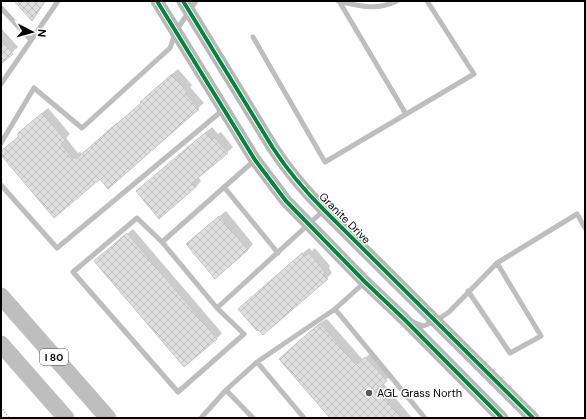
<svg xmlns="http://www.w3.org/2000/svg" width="586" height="419" viewBox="0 0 586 419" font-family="'DM Sans',sans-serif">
  <defs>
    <pattern id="building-cross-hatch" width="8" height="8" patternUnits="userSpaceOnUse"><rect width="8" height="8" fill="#dfdfdf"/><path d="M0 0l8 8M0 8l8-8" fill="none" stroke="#bebebe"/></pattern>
  </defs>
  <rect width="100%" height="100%" fill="#fff"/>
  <path fill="#0003" d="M19,1H46L37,14L32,20Z
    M1,28L18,47L1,63Z
    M178,69L192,85L190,87L204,103L198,108L100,177L1,153L19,137L25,128L48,108L70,134L66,138L78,153L80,152L82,154L123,118L124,119L142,103L147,96Z
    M212,127L218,134L221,132L233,147L198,177L201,181L196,187L143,186Z
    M226,211L253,244L248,250L193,238Z
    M133,229L222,333L216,339L101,256Z
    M309,248L312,251L315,248L330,266L329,268L332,273L327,278L245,303Z
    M327,319L363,360L372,352L391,375L383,383L412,418H331L286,353L321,322Z"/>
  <path fill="url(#building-cross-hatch)" stroke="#c7c7c7" d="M14,1H45L32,21Z
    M1,40L13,54L1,64Z
    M172,74L187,92L185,93L199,109L108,189L100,179L54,218L1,155V151L18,137V133L42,113L65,140L61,144L72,158L74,157L76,159L117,123V124L141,103L140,102Z
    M206,132L212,139L214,137L228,153L192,183L196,187L159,219L136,191Z
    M219,216L248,250L215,279L186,244Z
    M127,233L217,339L184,367L94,261Z
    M302,253L306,256L309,253L325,272L323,274L328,279L263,335L259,330L257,331L238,309Z
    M321,324L356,365L365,357L387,381L377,389L402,418H330L279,359L314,328Z"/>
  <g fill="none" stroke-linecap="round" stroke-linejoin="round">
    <path stroke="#b9b9b9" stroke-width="2" stroke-dasharray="1 2" stroke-linecap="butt" d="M1,407L9,418"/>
    <path stroke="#bebebe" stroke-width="5" d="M338,1C359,6 376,11 397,1
      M339,1L406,114
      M1,8L31,40
      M253,37L325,162L474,74L427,1
      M1,84L58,1
      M1,143L34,88L82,128L170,48L176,31L196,1
      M255,160L162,242L137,218L73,272L178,392L244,334L217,308L323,211
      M1,185L57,248L223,110
      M224,187L278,253
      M162,242L217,308
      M468,291L510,353L541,336L497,263
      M335,309L425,418
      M413,322L423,326L436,321L449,312L497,263L577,214L585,228
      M257,362L335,309L365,282
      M226,390L253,418
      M201,418L226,390L257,362L304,418"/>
    <path stroke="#b8b8b8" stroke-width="13" d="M157,1L255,160L286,201L365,282L404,319L502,418
      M183,1L273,148C288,171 305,191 324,210L533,418"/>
    <path stroke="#bebebe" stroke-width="17" d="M1,296L108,418
      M1,344L66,418"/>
    <g stroke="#fff" stroke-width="6">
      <path id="cycleway" d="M157,1L255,160L286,201L365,282L404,319L502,418
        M183,1L273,148C288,171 305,191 324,210L533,418"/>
    </g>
    <use href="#cycleway" stroke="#00873e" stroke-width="4"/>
  </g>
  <circle fill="#595959" stroke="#fff" stroke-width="1.5" cx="369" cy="393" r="4"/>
  <g text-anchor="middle" stroke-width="3" stroke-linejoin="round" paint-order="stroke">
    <rect fill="#fff" stroke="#4c4c4c" stroke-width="1" x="40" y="349" width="28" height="16" rx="3"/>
    <g font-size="10" font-weight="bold" fill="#000">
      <text x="54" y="361">I 80</text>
    </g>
    <g font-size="11" fill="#000" stroke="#fff">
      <text transform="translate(345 218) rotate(45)" y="4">Granite Drive</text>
    </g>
    <g font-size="11" fill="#000" stroke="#fff" text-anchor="start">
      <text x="377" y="397">AGL Grass North</text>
    </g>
  </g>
  <rect width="586" height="419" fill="none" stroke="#000000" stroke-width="4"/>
  <g transform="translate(32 32) rotate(96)" stroke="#ffffff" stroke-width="3" paint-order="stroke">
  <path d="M0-3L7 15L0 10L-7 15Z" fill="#000000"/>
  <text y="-6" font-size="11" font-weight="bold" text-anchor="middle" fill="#000000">N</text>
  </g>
</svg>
